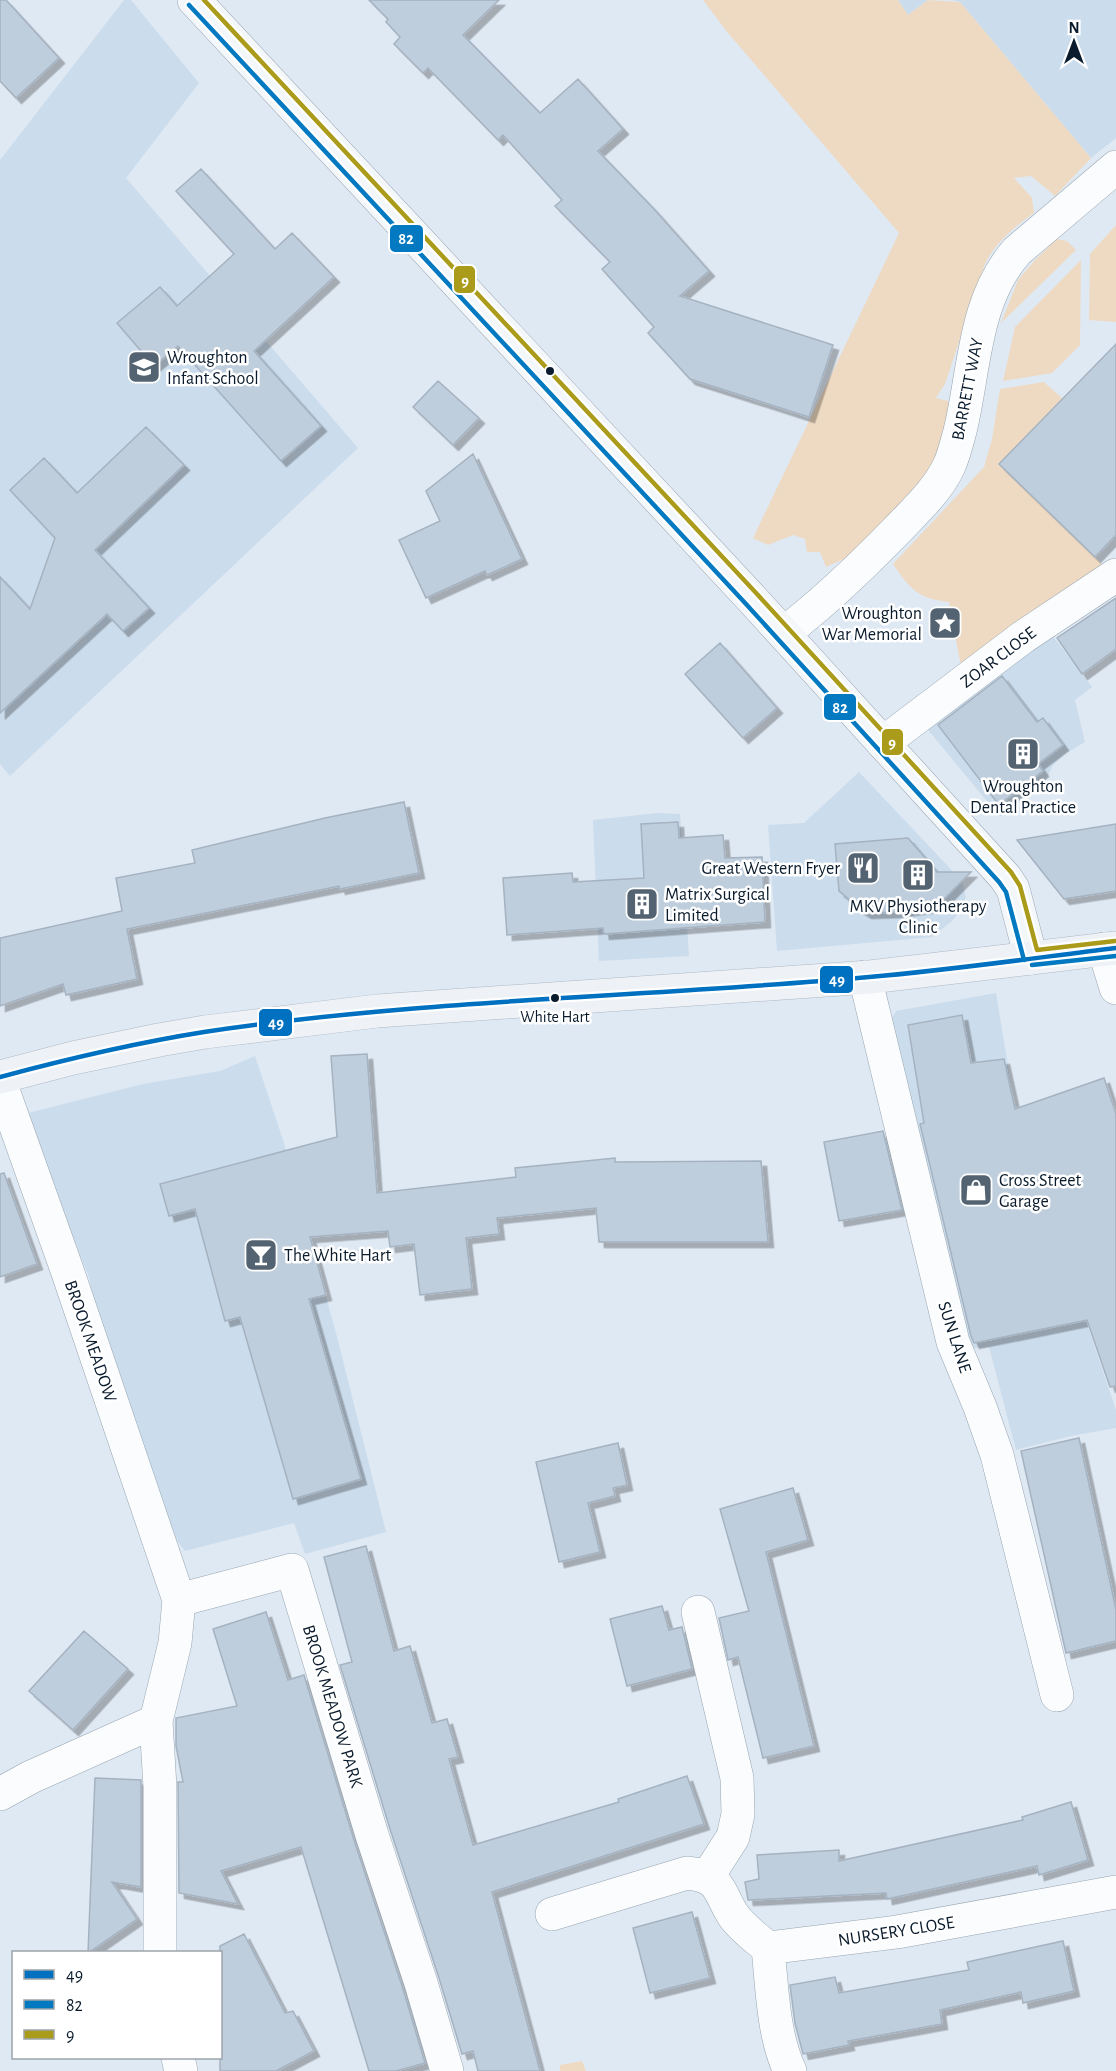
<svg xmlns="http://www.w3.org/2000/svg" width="1116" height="2071" viewBox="0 0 1116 2071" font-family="'Alegreya Sans',sans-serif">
  <defs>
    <filter id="shadow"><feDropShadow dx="5.5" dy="5.5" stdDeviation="0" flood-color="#0004"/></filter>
  </defs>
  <rect width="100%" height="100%" fill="#dfe9f4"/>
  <path fill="#cbdcec" d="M124,0H131L199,83L126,178L358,448L10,776L0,764V160Z
    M898,0H928L908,15Z
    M952,0H1116V138L1091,158L960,2Z
    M1052,635L1092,687L1075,700L1085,742L1066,753L1053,765L1045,782L1000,817L924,725Z
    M859,772L962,881L966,897L962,909L952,921L932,937L777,951L768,825L804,823Z
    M658,813L680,814L689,956L599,961L593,820Z
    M996,993L1015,1109L1116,1410V1428L1071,1436L1016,1450L989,1347L961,1349L890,1022L896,1011Z
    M255,1056L284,1143L336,1333L386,1532L305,1554L294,1523L185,1551L178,1542L158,1499L99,1333L89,1277L24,1114L143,1084L220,1071Z"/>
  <path fill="#eedac2" d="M703,0H898L908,15L928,0L960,2L1091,158L1055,196L1031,176L1014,178L1032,198L1034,213C1014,227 996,242 985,264L945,384L936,398L952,402L943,437L928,475L867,541L844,559L826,567L820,552H807L805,539L793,535L768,545L753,538L899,233L728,33Z
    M1116,225V322L1089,320L1090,254Z
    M1057,239L1067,241L1076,250L1001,323L1018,280L1035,260Z
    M1081,260L1080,345L1052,373L1003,381L1015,327Z
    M1044,382L1063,399L1095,557L1106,569L961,667L949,602C918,599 910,589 893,564L984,467L992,439L1000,389Z
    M582,2061L586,2071H560V2065Z"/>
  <path fill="#bfcedd" stroke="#a5b2c0" stroke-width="1.5" filter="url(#shadow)" d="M0,0H6L59,58L16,98L0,81Z
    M369,0H499L463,35L540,113L578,79L623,129L598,151L654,209L709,271L680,296L833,345L809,417L690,379L648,333L654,327L602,269L610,262L555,206L562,200L503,135L498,140L428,68L423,73L394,44L400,37L386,22L388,19Z
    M201,169L275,249L292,233L334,277L254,351L321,426L281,461L178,346L154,366L117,323L160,287L177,306L234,254L176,191Z
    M1116,344V535L1095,557L999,464Z
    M438,381L479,418L453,445L413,407Z
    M146,427L184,465L95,550L149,608L123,631L107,614L0,713V577L30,609L55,538L10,490L44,458L77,493Z
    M473,454L522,559L487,575L485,571L426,598L399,540L440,521L426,491Z
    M1116,598V649L1082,674L1057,638Z
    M720,643L777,708L743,738L685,674Z
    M1002,676L1037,722L1043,718L1063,745L1038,764L1043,771L999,805L938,725Z
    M404,802L419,873L340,889L339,886L127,929L137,979L66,995L63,984L0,1006V938L122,911L116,878L195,863L192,850L325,818Z
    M678,822L679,838L723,835L725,858L762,857L765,922L604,934L603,928L507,935L503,878L572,873L573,882L644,878L641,824Z
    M1116,824V891L1064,899L1017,840Z
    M908,838L937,872H971L937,906L895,912L866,913L850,903V900L839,891L835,844Z
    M962,1015L971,1063L1004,1059L1015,1109L1104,1078L1116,1114V1386L1110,1387L1087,1320L974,1343L971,1336L920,1124L924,1123L908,1025Z
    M367,1054L377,1193L516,1177L515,1168L615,1158V1162L761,1161L768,1242H599L596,1208L497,1218L499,1234L466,1238L472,1289L420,1295L414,1244L390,1247L388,1231L310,1237L326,1295L309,1299L361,1479L293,1499L240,1317L225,1321L195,1209L169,1216L160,1184L337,1137L331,1056Z
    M883,1131L902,1210L839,1221L824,1142Z
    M4,1173L37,1264L0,1277V1174Z
    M1079,1438L1116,1610V1641L1066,1653L1021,1451Z
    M618,1443L627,1485L613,1488L615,1496L588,1503L600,1552L559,1562L536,1462Z
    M793,1488L808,1540L766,1552L814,1746L763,1758L738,1657L728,1660L719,1618L749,1611L720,1509Z
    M366,1546L394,1651L410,1646L432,1723L447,1719L458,1757L449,1759L473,1845L619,1802L618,1799L687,1776L704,1824L492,1892L540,2071H478L473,2051L462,2054L439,1978L390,1829L340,1665L352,1662L324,1557Z
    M662,1606L669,1630L682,1627L692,1669L627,1686L610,1619Z
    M266,1612L288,1680L304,1675L354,1840L403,1989L425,2063L396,2071H369L301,1847L221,1871L238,1904L179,1893L178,1782H183L176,1746V1718L237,1706L213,1629Z
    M84,1631L128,1669L73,1730L29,1691Z
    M95,1778L141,1780V1887L112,1882L137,1919L88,1953Z
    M1071,1802L1088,1860L1039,1875L1037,1866L887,1899L886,1893L748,1900L745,1882L759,1879L757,1855L839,1850V1861L1023,1820L1022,1817Z
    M692,1912L710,1978L650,1993L633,1928Z
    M244,1934L285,2013L293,2011L314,2051L276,2071H220V1946Z
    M1063,1941L1074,1991L1023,2003L1021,1992L940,2010L942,2024L848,2041L849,2045L803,2054L795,2023L790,1985L835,1977L839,1993L969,1970L967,1962Z"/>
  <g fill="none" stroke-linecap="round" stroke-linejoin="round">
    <g stroke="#98a5b1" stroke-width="34">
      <path id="minor" d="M784,633C825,602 862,566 898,529C917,509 937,491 949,466C954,455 957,442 960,431C975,370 973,301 1017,251L1116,167
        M883,743L1023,637L1116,575
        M1104,949L1116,988
        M865,977L953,1342L980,1407L997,1455L1057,1695
        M0,1082L66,1267L179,1600
        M698,1612L737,1778L738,1814L733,1837L708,1876
        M156,1721L160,1787V1952
        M0,1794L31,1777L156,1721L175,1643L179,1600L292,1570L372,1835L421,1983L447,2071
        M552,1914L687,1873C721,1876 718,1891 733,1915C742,1928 756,1938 768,1948L897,1932L1116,1892
        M768,1948C772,1986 773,2036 790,2071
        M178,2058L181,2071"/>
    </g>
    <g stroke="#98a5b1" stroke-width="34">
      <path id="secondary" d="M194,0L752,599L1005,877L1013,889L1031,958"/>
    </g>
    <g stroke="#aeb8c3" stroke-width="34">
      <path id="primary" d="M0,1077L73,1058L159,1040L205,1032L377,1011L870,977L1116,948"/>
    </g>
    <use href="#minor" stroke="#fafcfd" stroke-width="33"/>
    <use href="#secondary" stroke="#f4f7fa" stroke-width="33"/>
    <use href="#primary" stroke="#eef2f7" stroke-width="33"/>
    <g stroke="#fff" stroke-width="9">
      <path id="bus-1" d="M0,1077C67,1059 135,1043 204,1032C424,999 648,997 869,977C951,970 1034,958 1116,948"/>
    </g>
    <g stroke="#fff" stroke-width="9">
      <path id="bus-2" d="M189,5L746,604L999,882L1006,892L1024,960
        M1032,965L1116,956"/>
    </g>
    <g stroke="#fff" stroke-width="9">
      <path id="bus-3" d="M204,0L757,594L1011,872L1020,886L1037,950L1115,941"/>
    </g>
    <use href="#bus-1" stroke="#0070c0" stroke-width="4.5"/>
    <use href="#bus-2" stroke="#0279c1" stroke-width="4.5"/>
    <use href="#bus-3" stroke="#aa9b1a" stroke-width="4.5"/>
  </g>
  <defs>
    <g id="school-square" transform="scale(1.725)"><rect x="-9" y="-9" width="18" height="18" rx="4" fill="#546372" stroke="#fff"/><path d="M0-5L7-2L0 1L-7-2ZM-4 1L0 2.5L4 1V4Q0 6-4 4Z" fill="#fff"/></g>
    <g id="sight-square" transform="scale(1.725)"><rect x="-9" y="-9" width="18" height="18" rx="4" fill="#546372" stroke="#fff"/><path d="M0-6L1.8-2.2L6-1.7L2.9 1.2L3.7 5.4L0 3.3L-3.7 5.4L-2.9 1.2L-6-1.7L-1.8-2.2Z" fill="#fff"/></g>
    <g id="building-square" transform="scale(1.725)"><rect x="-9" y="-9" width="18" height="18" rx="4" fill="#546372" stroke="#fff"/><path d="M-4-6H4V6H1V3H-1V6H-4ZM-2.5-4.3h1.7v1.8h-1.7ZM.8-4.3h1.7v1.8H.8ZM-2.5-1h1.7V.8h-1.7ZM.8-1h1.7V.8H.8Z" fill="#fff"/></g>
    <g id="restaurant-square" transform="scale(1.725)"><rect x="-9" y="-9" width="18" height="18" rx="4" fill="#546372" stroke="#fff"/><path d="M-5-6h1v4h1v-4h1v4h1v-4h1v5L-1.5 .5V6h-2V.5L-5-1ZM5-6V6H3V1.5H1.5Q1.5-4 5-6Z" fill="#fff"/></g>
    <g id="shop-square" transform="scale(1.725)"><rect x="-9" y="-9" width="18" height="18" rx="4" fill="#546372" stroke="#fff"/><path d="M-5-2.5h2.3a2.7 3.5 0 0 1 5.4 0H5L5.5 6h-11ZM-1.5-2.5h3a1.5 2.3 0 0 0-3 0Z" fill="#fff"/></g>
    <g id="bar-square" transform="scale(1.725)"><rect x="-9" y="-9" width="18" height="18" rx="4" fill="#546372" stroke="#fff"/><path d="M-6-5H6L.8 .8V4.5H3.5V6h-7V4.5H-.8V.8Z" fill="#fff"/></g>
  </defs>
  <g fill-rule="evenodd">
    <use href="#school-square" x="144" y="367"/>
    <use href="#sight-square" x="945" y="623"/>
    <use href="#building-square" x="1023" y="754"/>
    <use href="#restaurant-square" x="863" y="868"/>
    <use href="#building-square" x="918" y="875"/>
    <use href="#building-square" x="642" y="904"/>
    <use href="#shop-square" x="976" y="1190"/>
    <use href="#bar-square" x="261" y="1255"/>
  </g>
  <g fill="#091b2c" stroke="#fff" stroke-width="2">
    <circle cx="550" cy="371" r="5"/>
    <circle cx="555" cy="998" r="5"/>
  </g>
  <g text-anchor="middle" stroke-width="5" stroke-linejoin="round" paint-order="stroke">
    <g font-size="16" fill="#091b2c" stroke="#fff">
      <text x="555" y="1022">White Hart</text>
    </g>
    <g font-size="18" fill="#091b2c" stroke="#fff" text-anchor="start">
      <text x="167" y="363">Wroughton<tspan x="167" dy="21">Infant School</tspan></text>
      <text x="922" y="619" text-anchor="end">Wroughton<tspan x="922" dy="21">War Memorial</tspan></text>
      <text x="1023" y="792" text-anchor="middle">Wroughton<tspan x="1023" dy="21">Dental Practice</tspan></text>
      <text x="840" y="874" text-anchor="end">Great Western Fryer</text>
      <text x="665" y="900">Matrix Surgical<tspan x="665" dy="21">Limited</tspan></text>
      <text x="918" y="912" text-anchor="middle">MKV Physiotherapy<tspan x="918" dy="21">Clinic</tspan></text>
      <text x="999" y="1186">Cross Street<tspan x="999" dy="21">Garage</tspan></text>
      <text x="284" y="1261">The White Hart</text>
    </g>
    <g font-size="18" fill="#091b2c" stroke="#fff">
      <text transform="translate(967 389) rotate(-79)" y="6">BARRETT WAY</text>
      <text transform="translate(998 657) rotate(-37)" y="6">ZOAR CLOSE</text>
      <text transform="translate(955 1337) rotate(72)" y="6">SUN LANE</text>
      <text transform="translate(91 1341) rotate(71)" y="6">BROOK MEADOW</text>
      <text transform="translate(333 1706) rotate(73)" y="6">BROOK MEADOW PARK</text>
      <text transform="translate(896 1931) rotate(-9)" y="6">NURSERY CLOSE</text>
    </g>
  </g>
  <g stroke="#fff" stroke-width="2">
    <rect x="389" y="224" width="35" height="29" rx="6" fill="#0279c1"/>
    <rect x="453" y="265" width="23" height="29" rx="6" fill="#aa9b1a"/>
    <rect x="823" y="693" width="34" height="28" rx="6" fill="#0279c1"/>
    <rect x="881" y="728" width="23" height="28" rx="6" fill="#aa9b1a"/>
    <rect x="819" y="965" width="35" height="29" rx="6" fill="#0070c0"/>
    <rect x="258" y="1008" width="35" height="29" rx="6" fill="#0070c0"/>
  </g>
  <g font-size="16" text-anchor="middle" font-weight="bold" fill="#fff">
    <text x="406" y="244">82</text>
    <text x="465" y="286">9</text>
    <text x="840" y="713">82</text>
    <text x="892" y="748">9</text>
    <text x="837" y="985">49</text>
    <text x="276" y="1028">49</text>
  </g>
  <rect x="12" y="1951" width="210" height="108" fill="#ffffff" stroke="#9da4ab" stroke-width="1.5"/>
  <rect x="24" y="1970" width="30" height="9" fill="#0070c0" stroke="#9da4ab" stroke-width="1.5"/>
  <text x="66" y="1981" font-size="18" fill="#091b2c">49</text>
  <rect x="24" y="2000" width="30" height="9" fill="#0279c1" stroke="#9da4ab" stroke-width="1.5"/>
  <text x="66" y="2011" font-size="18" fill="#091b2c">82</text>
  <rect x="24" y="2030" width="30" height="9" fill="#aa9b1a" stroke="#9da4ab" stroke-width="1.5"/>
  <text x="66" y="2041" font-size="18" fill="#091b2c">9</text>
  <g transform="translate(1074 42)" stroke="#ffffff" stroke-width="4.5" paint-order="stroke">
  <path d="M0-4.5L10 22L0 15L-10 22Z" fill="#091b2c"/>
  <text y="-9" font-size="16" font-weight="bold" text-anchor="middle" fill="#091b2c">N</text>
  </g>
</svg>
